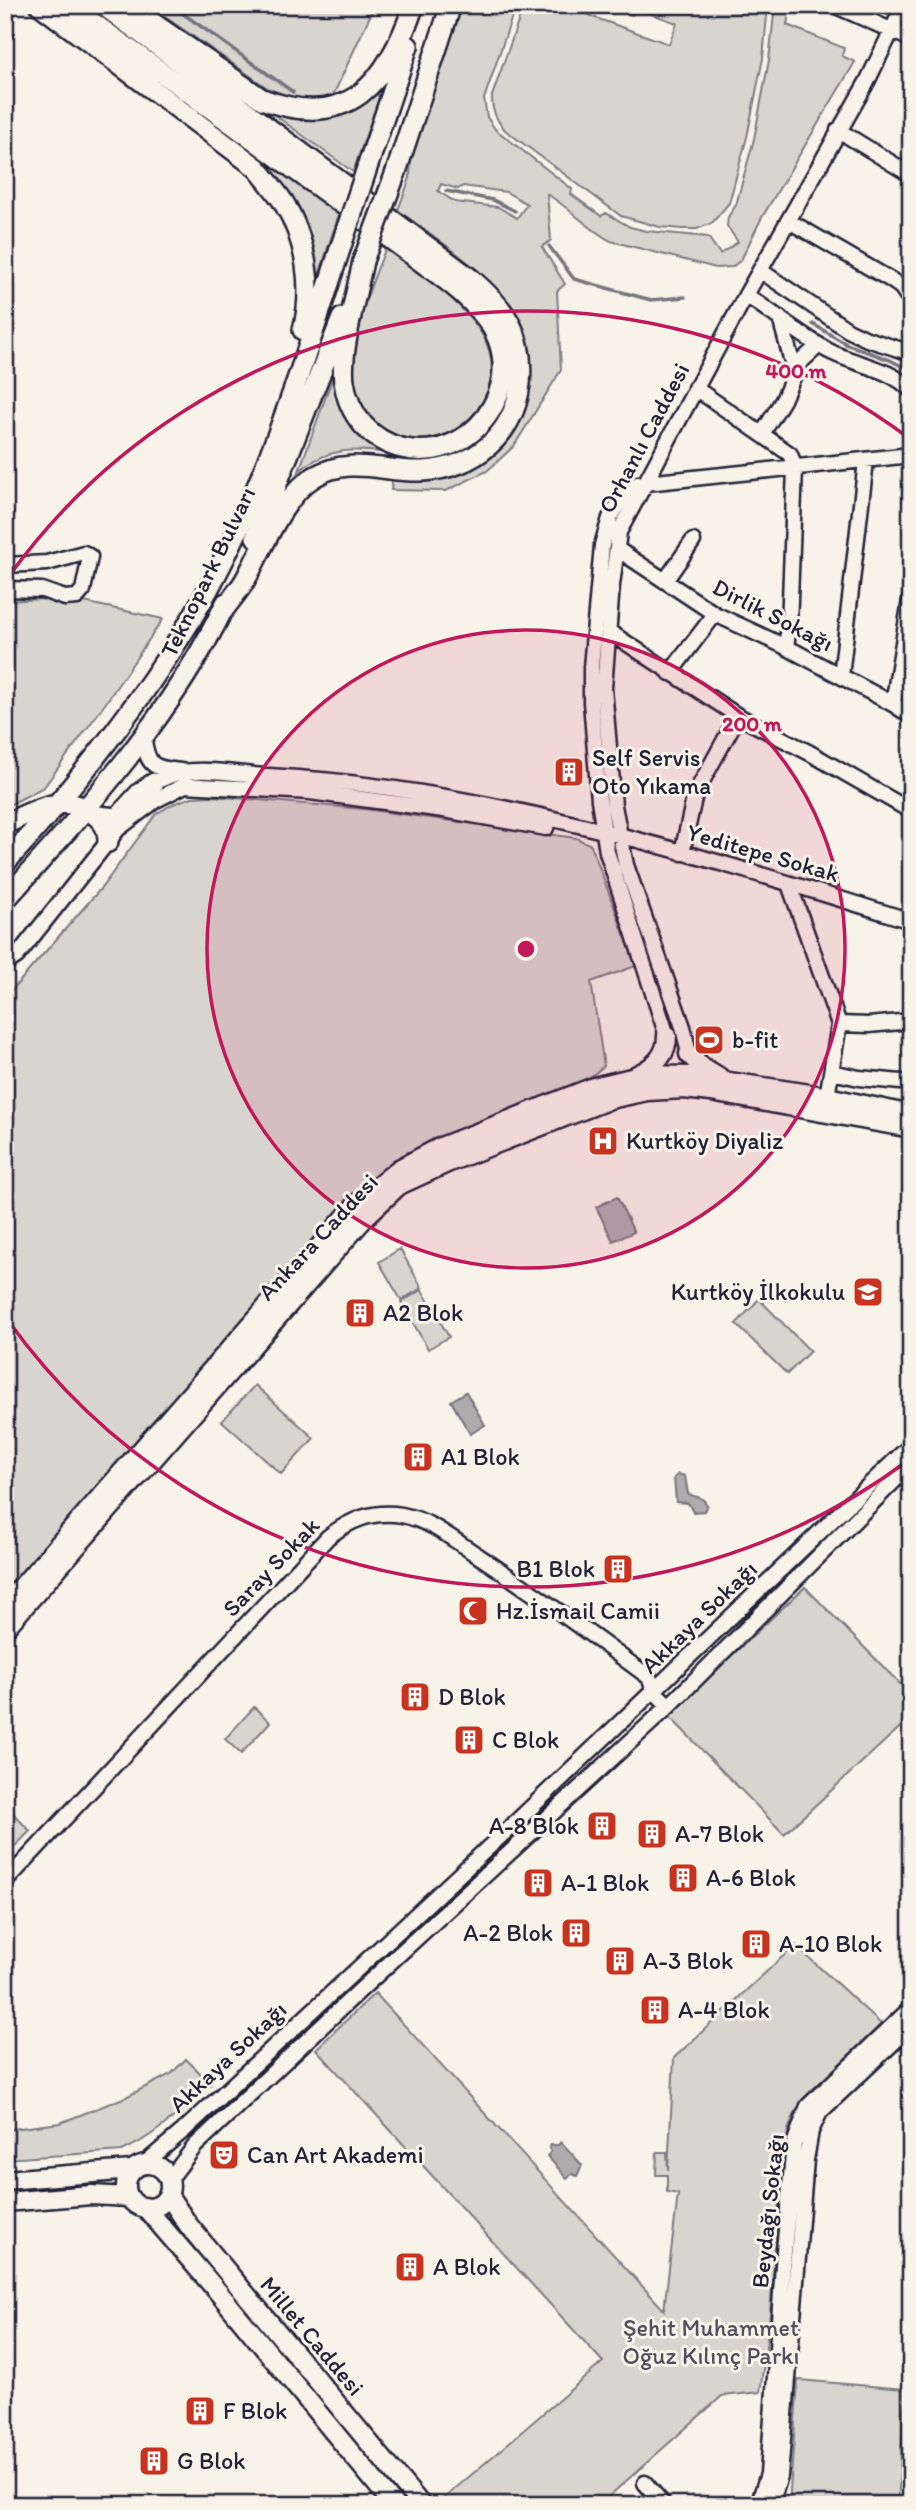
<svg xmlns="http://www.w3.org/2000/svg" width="916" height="2510" viewBox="0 0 916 2510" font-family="Itim,sans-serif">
  <rect width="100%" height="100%" fill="#f7f3e8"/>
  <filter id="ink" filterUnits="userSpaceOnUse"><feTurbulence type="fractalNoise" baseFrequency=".0143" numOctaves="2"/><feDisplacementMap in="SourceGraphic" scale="14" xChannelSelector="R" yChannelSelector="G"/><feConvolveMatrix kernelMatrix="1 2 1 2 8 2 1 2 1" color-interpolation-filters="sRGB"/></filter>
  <g filter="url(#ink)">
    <path fill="#d8d5cf" stroke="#7d7c85" stroke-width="2" fill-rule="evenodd" d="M148,5H375L331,100L298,99L269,89Z
      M461,5H516L484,99L487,117L495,129L572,189L571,194L601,216L606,213L630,227L646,231L708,237L720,254L738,242L727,226L728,217L736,205L754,139L769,60L775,5H790L787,25L844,48L842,56L855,62L761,219L741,260L732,267L716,268L611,241C588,229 570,208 547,194L551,240L542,247L565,284L557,291L561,370L514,446L487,471L446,491L391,490L392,476L447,475L528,393C547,305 457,255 398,210L410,178L411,157ZM441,184L458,189L463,186L506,192L527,204L517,218L498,207L455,202L438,191Z
      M524,5H571L593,17L669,44L677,23L635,8L632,15L614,9L610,5H768L763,58L747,137L729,203L712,223L697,229H682L660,227L621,216L505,130C496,120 491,110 492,96Z
      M376,88L379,98L353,172L254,100C282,113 309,124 339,113C352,109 365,96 376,88Z
      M251,150L341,208L317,281L311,280L281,186Z
      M386,247C419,273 462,299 483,336C521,406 425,476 370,418C361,408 354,393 352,380C346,341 372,284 386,247Z
      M336,368L341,391L404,455C363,450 333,443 299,471Z
      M65,598L163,619L105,704L44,787L5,807V601Z
      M212,796L364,809L576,838L591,845L636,966L591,982L604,1066L574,1090L391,1165L345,1205L5,1590V998L102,887L156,814L173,804L192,797Z
      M400,1249L422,1288L401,1300L379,1262Z
      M422,1290L449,1337L428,1349L401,1302Z
      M759,1299L810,1351L787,1374L736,1324Z
      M255,1385L314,1438L281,1474L222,1421Z
      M805,1587L911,1695V1717L784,1834L668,1715Z
      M254,1707L270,1722L241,1754L225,1739Z
      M5,1805L30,1831L5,1857Z
      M795,1945L881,2024L805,2098L795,2113L788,2130L779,2201L769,2325L760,2392L722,2396L599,2505H448L443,2499L603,2362L316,2049L375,1993L664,2310L678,2194L667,2192V2175H656L657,2152H667L668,2170L674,2058Z
      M186,2059L211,2084C183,2109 156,2136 122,2151L5,2159V2130L60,2123L126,2097L171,2074Z
      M798,2380L905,2389L898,2505H789Z"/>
    <path fill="#aeabad" stroke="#76747f" stroke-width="2" d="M617,1197L634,1232L613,1241L596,1207Z
      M466,1392L485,1425L470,1434L451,1401Z
      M678,1474L685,1476L688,1494C696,1498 702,1495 707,1505L704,1511L693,1512L688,1503L676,1502L674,1478Z
      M561,2142L582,2165L577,2176L572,2174L567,2178L547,2156L551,2152L549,2148L551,2145H558Z"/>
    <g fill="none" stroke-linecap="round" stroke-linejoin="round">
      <path stroke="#76747f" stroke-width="3.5" d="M171,5L293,92
        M446,191L493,200L515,211
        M549,246L574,279L651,300L685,297
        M813,324L846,344L890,360L911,371"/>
      <g stroke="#22223b" stroke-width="19">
        <path id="minor" d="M834,5L911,39
          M838,130L911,175
          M789,221L891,280L901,287L911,301
          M761,271L848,330L867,339L911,353
          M746,295C773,313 799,334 827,350C854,365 889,367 911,390
          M795,367L819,345
          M695,388L790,454L795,468L789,626L786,647
          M762,434L783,400L795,373L780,318
          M617,549L715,614L786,647L893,704L911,716
          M5,565L47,563L84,553L90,557L83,590L77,597L65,598L42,590L5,589
          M665,581L693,541
          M608,631L738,716L810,753L911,811
          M670,673L715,614
          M841,676L866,461
          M893,704L911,594
          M143,736C148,766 151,768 181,771
          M154,783C162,779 170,775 179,773C207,767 240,775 269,776C488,788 702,856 911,921
          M682,853L695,794L738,716
          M789,884L839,1024L827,1097
          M5,964L17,956L118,829L156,800L185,785L310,792L444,810L546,828
          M839,1024L869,1025L911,1021
          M667,1036L607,852L599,800L591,702V667L602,545L610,518L625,492L637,484L911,455
          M689,1054L683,1027L626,865L614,806L604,688L612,585L619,532L746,295L867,82L904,5
          M832,1072L859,1078L911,1083
          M5,1882L328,1537C350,1520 373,1510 402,1515C430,1520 454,1540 477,1555C536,1594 592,1635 649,1677L654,1691L669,1706
          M143,2165L183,2131L517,1821L911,1445
          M169,2180L195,2146L356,1994L669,1706L911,1464
          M645,2483L664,2505
          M758,2505L768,2474L784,2251L794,2144L808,2106L911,2008
          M771,2505L780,2476L806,2160L811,2131L820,2112L911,2026"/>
      </g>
      <g stroke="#22223b" stroke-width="23">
        <path id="major" d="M689,1054L701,1066L719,1077
          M637,1075C654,1067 667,1056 667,1036
          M5,1606L357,1204L399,1169L441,1147L594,1087L644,1075L689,1076L823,1096L911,1115
          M5,1628L366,1216L399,1185L449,1162L610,1099L647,1091L684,1089L711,1092L911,1128
          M126 2186a22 22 0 1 1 44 0a22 22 0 1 1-44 0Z
          M5,2180L132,2170
          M168,2195L189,2226L421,2505
          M5,2202L91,2195L129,2197
          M145,2207L219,2293L394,2505"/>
      </g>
      <g stroke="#22223b" stroke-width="24">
        <path id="highway" d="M40,5L257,168C266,179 276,191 284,203C306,239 314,288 303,330
          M68,5C157,69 245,133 334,198C364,219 394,241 423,263C442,277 461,290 476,307C491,322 502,341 503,363C504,383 498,400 486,417C442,475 353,454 344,381C340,350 357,293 363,261
          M103,5L471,279C506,309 525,335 520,384C514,436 474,468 423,471C385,473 349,455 314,477C282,496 262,551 244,582C237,593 229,602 222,612
          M127,5L262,99C349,132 387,83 414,5
          M369,162L408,46
          M396,172L451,5
          M256,537L342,318
          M97,816L117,818L140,793L154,783
          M5,824C34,811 65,791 94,814C104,822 108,828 108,842
          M5,863C75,787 138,707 192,618C259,505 300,375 340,249
          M5,900C87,809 173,714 226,603"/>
      </g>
      <use href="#minor" stroke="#f7f3e8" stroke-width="14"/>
      <use href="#major" stroke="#f7f3e8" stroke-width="18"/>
      <use href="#highway" stroke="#f7f3e8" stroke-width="19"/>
      <g stroke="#22223b" stroke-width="24" stroke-linecap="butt">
        <path id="highway-bridge" d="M340,249L369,162
          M363,261L396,172"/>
      </g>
      <use href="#highway-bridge" stroke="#f7f3e8" stroke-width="19"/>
    </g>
  </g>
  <circle cx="526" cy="949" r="319" fill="#c2185b" fill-opacity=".12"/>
  <g fill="none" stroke="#c2185b" stroke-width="3.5">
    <circle cx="526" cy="949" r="319"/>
    <path d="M910 1459A638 638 0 0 1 7 1319M7 579A638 638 0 0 1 910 439"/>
  </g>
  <defs>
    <g id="building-square" transform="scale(1.575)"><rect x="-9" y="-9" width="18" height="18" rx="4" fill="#c8321e" stroke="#f7f3e8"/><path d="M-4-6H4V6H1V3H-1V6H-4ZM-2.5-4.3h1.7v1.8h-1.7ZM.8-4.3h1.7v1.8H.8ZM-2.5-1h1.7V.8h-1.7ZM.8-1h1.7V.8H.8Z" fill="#fff"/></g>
    <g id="stadium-square" transform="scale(1.575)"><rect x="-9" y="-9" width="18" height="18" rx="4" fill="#c8321e" stroke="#f7f3e8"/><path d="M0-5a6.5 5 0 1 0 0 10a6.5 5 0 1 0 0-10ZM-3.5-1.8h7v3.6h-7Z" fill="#fff"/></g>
    <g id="hospital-square" transform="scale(1.575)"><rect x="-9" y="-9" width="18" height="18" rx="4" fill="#c8321e" stroke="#f7f3e8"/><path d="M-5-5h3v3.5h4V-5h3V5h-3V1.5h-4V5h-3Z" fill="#fff"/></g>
    <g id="school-square" transform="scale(1.575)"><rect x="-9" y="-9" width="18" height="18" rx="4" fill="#c8321e" stroke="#f7f3e8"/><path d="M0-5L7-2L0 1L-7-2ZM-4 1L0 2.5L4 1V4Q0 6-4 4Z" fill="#fff"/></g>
    <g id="mosque-square" transform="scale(1.575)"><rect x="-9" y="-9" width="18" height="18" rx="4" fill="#c8321e" stroke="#f7f3e8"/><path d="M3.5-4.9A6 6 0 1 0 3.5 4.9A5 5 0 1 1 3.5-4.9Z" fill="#fff"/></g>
    <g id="theatre-square" transform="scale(1.575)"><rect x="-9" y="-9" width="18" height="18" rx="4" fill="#c8321e" stroke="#f7f3e8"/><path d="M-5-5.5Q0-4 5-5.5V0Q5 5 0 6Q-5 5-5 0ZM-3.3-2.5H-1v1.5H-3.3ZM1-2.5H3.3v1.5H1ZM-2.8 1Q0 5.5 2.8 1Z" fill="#fff"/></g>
  </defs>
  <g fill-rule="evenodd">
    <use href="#building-square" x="569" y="772"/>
    <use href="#stadium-square" x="709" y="1040"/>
    <use href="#hospital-square" x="603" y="1141"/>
    <use href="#school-square" x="868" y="1292"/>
    <use href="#building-square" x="360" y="1313"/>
    <use href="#building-square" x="418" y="1457"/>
    <use href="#building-square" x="618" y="1569"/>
    <use href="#mosque-square" x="473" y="1611"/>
    <use href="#building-square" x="415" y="1697"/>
    <use href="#building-square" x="469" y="1740"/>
    <use href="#building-square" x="602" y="1826"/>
    <use href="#building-square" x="652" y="1834"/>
    <use href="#building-square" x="683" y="1878"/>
    <use href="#building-square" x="538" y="1883"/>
    <use href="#building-square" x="576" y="1933"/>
    <use href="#building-square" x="756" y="1944"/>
    <use href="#building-square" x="620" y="1961"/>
    <use href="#building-square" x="655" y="2010"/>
    <use href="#theatre-square" x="224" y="2155"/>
    <use href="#building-square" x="410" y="2267"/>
    <use href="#building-square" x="200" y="2411"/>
    <use href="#building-square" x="154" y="2461"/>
  </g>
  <g text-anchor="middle" stroke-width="6" stroke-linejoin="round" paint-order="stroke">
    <g font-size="24" fill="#22223b" stroke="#f7f3e8">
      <text transform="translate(644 438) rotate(-62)" y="8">Orhanlı Caddesi</text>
      <text transform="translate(208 572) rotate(-64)" y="8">Teknopark Bulvarı</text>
      <text transform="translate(773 615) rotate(27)" y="8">Dirlik Sokağı</text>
      <text transform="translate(763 853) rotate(16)" y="8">Yeditepe Sokak</text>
      <text transform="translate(318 1237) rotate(-47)" y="8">Ankara Caddesi</text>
      <text transform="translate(271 1567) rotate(-46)" y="8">Saray Sokak</text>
      <text transform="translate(699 1617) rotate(-44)" y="8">Akkaya Sokağı</text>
      <text transform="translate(228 2057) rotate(-43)" y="8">Akkaya Sokağı</text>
      <text transform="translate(768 2211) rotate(-84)" y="8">Beydağı Sokağı</text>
      <text transform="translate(312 2336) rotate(50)" y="8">Millet Caddesi</text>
    </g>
    <g font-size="24" fill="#22223b" stroke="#f7f3e8" text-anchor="start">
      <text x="592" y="766">Self Servis<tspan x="592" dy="28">Oto Yıkama</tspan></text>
      <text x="732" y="1048">b-fit</text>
      <text x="626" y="1149">Kurtköy Diyaliz</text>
      <text x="845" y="1300" text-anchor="end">Kurtköy İlkokulu</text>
      <text x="383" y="1321">A2 Blok</text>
      <text x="441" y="1465">A1 Blok</text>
      <text x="595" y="1577" text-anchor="end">B1 Blok</text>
      <text x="496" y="1619">Hz.İsmail Camii</text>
      <text x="438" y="1705">D Blok</text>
      <text x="492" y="1748">C Blok</text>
      <text x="579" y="1834" text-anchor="end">A-8 Blok</text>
      <text x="675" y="1842">A-7 Blok</text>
      <text x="706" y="1886">A-6 Blok</text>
      <text x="561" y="1891">A-1 Blok</text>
      <text x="553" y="1941" text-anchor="end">A-2 Blok</text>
      <text x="779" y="1952">A-10 Blok</text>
      <text x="643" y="1969">A-3 Blok</text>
      <text x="678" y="2018">A-4 Blok</text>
      <text x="247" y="2163">Can Art Akademi</text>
      <text x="433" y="2275">A Blok</text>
      <text x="223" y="2419">F Blok</text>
      <text x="177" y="2469">G Blok</text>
    </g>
    <g font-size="24" fill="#504f60" stroke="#f7f3e8">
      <text x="711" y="2336">Şehit Muhammet<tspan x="711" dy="28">Oğuz Kılınç Parkı</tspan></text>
    </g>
  </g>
  <circle cx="526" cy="949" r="10" fill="#c2185b" stroke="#f7f3e8" stroke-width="3.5"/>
  <g font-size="21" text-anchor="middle" font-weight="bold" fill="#c2185b" stroke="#f7f3e8" stroke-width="6" stroke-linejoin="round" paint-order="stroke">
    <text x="796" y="378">400 m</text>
    <text x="752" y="731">200 m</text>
  </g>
  <rect width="916" height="2510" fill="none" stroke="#f7f3e8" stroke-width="28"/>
  <rect x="14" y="14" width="888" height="2482" fill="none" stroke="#22223b" stroke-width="2.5" filter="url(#ink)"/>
</svg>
